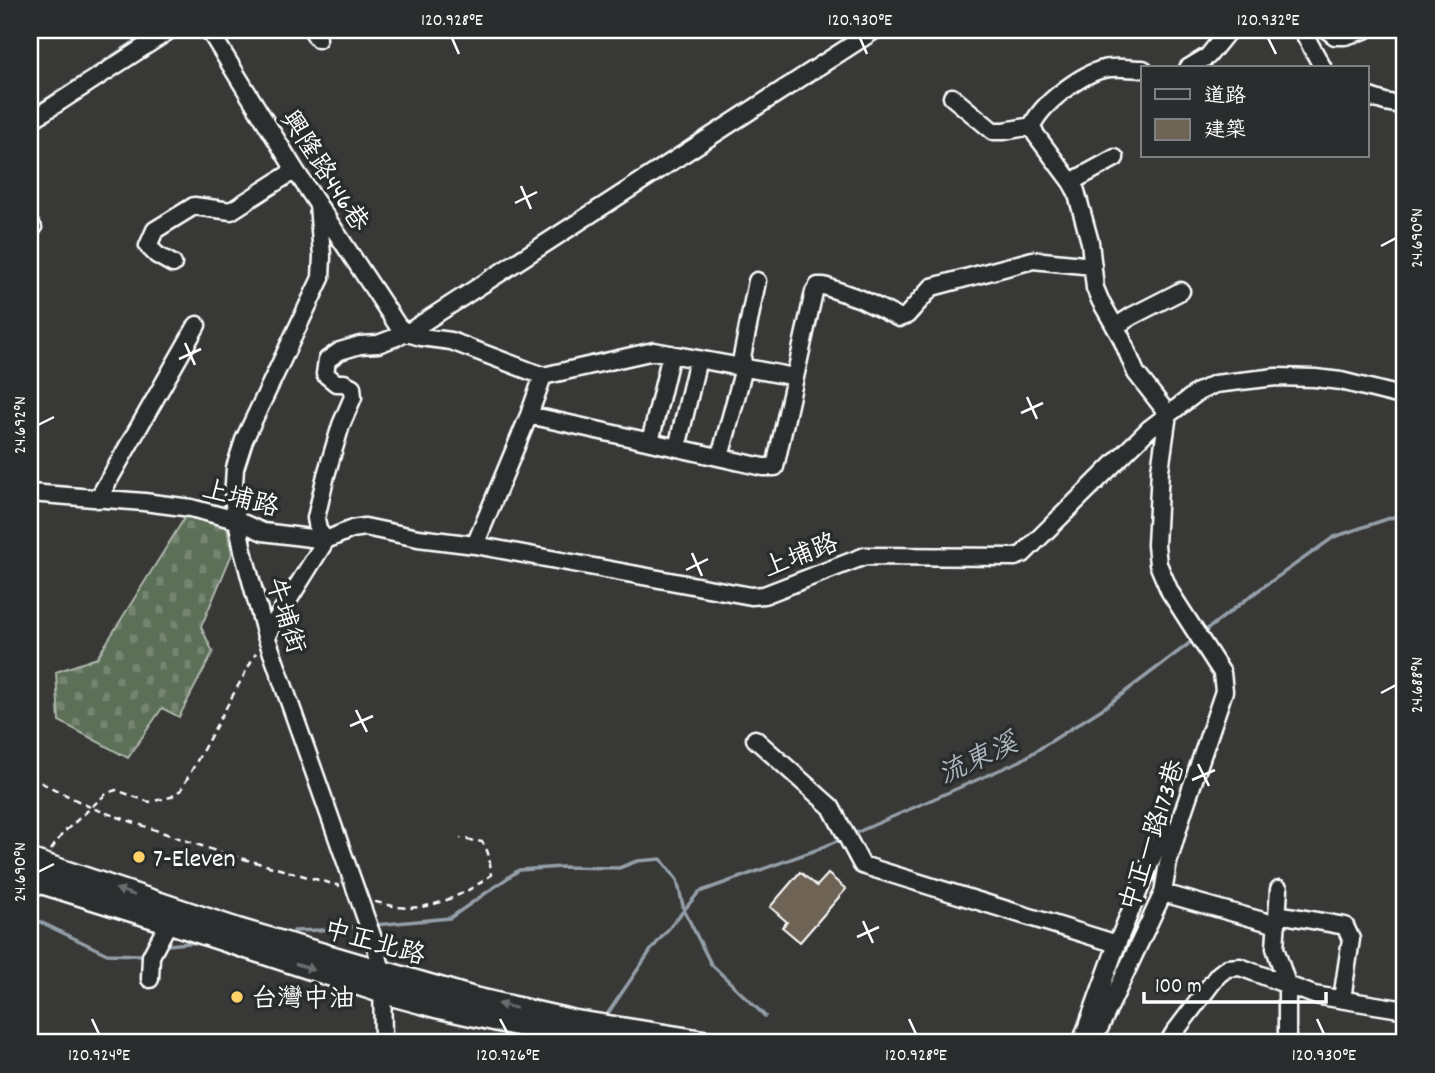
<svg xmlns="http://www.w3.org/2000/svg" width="1435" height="1073" viewBox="0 0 1435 1073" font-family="Dekko,'LXGW WenKai TC',sans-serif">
  <defs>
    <pattern id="cemetery-stones" width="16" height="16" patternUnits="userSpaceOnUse" patternTransform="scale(1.75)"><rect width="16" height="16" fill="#5c6f58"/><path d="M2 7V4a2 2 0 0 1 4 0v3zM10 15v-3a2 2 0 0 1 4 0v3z" fill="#748571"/></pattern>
  </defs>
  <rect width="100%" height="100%" fill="#383836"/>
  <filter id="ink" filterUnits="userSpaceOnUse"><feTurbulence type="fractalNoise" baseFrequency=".0143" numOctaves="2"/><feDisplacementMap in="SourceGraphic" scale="14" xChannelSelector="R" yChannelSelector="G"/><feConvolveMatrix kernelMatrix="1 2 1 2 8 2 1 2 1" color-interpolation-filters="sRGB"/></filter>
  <g filter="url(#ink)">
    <path fill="url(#cemetery-stones)" stroke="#aeb7ac" stroke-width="2" d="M187,514L226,522L232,554L201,627L213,652L179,717L162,708L128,758L59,721L56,672L97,658Z"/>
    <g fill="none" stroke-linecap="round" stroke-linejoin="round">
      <path stroke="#949fa9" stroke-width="3.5" d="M30,110L152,30
        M1201,634L1256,592L1334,537L1405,513
        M851,835L1020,761L1105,707L1195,639
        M30,909L36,920L107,954L141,955L145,953
        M375,925L450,918L519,870L561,867L619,868L637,861L661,859L677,880L684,910L711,964L765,1016
        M294,931L320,930L364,926
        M162,947L168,945L200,942
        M604,1019L651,950L699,892L816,850L844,838"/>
    </g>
    <path fill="#6e6455" stroke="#fff" stroke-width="2" d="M800,872L817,886L828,874L846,889L800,942L782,927L787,922L770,907Z"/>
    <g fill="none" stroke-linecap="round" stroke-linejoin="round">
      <g stroke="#fff" stroke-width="21">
        <path id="minor" d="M209,30L295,170L398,326L407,333L421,337L451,341L543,376L654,351L795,377
          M312,30L318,39
          M1302,30L1323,68
          M1327,30L1335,36H1345L1365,30
          M1188,68L1208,56L1229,30
          M1367,96L1385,102L1405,106
          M952,97L993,131H1004L1032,126
          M30,121L170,30
          M1071,182L1115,158
          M318,204L322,256L321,278L244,440L235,468L233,499L243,551L266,636L376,947L382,972L383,1043
          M30,228H33
          M173,264L157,255L148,246L155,230L194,206L231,211L295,170
          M1115,327L1132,316L1181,291
          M529,415L763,467H775L814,292L818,286H824L861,299L899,318L907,315L932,287L1033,260L1093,266
          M650,442L671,354
          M677,448L698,359
          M720,457L744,368L742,357L757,281
          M30,493L144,502L191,508L236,520L263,532L326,540L352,529L365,527L418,538L475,545L751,596L764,595L865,556L1015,557L1023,554L1149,429L1198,392L1215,384L1276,377L1315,378L1341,381L1405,397
          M98,499L197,325
          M475,545L529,415L543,376
          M266,636L326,540L318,530L316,518L326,475L341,425L353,397L352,387L344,383H336L325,374L327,360L340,351L360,345L378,344L407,333L875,30
          M755,739L831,807L862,865L1117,944L1081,1043
          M1279,889L1275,948L1287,984V1043
          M1163,893L1277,925
          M1278,914L1345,926L1351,939L1342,999
          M1117,944L1164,829
          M150,979L151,956L169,922
          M1089,1043L1099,1029L1163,893L1168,863L1183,812L1224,691L1222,673L1170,592L1158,564L1156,545L1160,470L1168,414L1136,373L1121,337L1100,300L1095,288L1090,242L1076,191L1071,182L1036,135L1032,126C1041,104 1081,74 1104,69C1116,66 1131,69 1143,69
          M1168,1043L1174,1033L1218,975L1227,968L1240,967L1314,995L1400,1009L1405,1012"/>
      </g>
      <g stroke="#fff" stroke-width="26">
        <path id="major" d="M30,860L236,929L476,999L573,1021L713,1043
          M30,879L169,922L382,992L438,1007L599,1043"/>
      </g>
      <path stroke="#fff" stroke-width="2.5" stroke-dasharray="7 5" stroke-linecap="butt" d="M30,777L92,808L219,852L340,886
        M51,850L63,833L107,793L116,790L149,802L171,797L181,790L256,653
        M375,902C386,904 398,908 409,908C438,907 468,893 491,875C490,863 490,852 482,842L460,838"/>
      <use href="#minor" stroke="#2a2d2e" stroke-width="16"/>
      <use href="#major" stroke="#2a2d2e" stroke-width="21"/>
    </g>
    <defs><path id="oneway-solid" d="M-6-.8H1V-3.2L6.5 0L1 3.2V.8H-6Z" transform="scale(1.75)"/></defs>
    <g fill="#6a6c6d">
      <use href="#oneway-solid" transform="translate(125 892) rotate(-161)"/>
      <use href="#oneway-solid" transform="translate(305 967) rotate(18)"/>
      <use href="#oneway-solid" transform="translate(507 1006) rotate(-167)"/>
    </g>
  </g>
  <path fill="none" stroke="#fff" stroke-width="2.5" d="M452,38L459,54M860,38L867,54M1268,38L1276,54M521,186L531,209M515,203L537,192M1381,246L1396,238M185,343L195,365M179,359L201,349M1027,397L1037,419M1021,413L1043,403M38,425L54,417M692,553L702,576M686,570L708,559M1381,693L1396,685M356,710L367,732M350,726L373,716M1198,764L1209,786M1192,780L1215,770M38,872L54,864M863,921L873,943M857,937L879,927M92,1019L99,1034M500,1019L508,1034M909,1019L916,1034M1317,1019L1324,1034"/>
  <g fill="#ffd166" stroke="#2a2d2e" stroke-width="2.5">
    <circle cx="139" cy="857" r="7"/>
    <circle cx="237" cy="997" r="7"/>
  </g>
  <g text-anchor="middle" stroke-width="7" stroke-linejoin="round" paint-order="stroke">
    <g font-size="26" fill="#fff" stroke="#2a2d2e">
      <text transform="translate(326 170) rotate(57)" y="9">興隆路446巷</text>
      <text transform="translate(241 497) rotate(15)" y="9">上埔路</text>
      <text transform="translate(800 554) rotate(-21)" y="9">上埔路</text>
      <text transform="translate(287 615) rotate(73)" y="9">牛埔街</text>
      <text transform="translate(1151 835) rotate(-72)" y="9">中正一路173巷</text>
      <text transform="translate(375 941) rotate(16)" y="9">中正北路</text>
    </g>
    <g font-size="26" fill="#fff" stroke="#2a2d2e" text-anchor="start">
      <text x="153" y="866">7-Eleven</text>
      <text x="251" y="1006">台灣中油</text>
    </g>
    <g font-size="28" font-style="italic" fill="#aeb7be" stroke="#2a2d2e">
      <text transform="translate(977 757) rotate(-25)" y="10">流東溪</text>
    </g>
  </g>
  <rect width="1435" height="1073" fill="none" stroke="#2a2d2e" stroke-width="77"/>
  <rect x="1141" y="66" width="228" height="91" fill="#2a2d2e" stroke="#7f8182" stroke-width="2"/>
  <rect x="1155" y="89" width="35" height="10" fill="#2a2d2e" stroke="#7f8182" stroke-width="2"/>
  <text x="1204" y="102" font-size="21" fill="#ffffff">道路</text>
  <rect x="1155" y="119" width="35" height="21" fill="#6e6455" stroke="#7f8182" stroke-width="2"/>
  <text x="1204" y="136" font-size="21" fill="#ffffff">建築</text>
  <path d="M1144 992v10h182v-10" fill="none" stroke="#ffffff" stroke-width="3.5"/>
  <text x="1155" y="992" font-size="21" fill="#ffffff" stroke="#2a2d2e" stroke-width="5" paint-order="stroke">100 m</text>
  <rect x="38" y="38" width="1358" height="996" fill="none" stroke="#fff" stroke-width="2.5"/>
  <g font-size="18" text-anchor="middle" fill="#fff">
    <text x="452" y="25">120.928°E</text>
    <text x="860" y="25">120.930°E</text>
    <text x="1268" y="25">120.932°E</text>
    <text transform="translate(1416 238) rotate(-90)" y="6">24.690°N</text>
    <text transform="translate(19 425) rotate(-90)" y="6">24.692°N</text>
    <text transform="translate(1416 685) rotate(-90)" y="6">24.688°N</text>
    <text transform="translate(19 872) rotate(-90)" y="6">24.690°N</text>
    <text x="99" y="1060">120.924°E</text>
    <text x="508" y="1060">120.926°E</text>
    <text x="916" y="1060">120.928°E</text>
    <text x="1324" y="1060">120.930°E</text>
  </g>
</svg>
